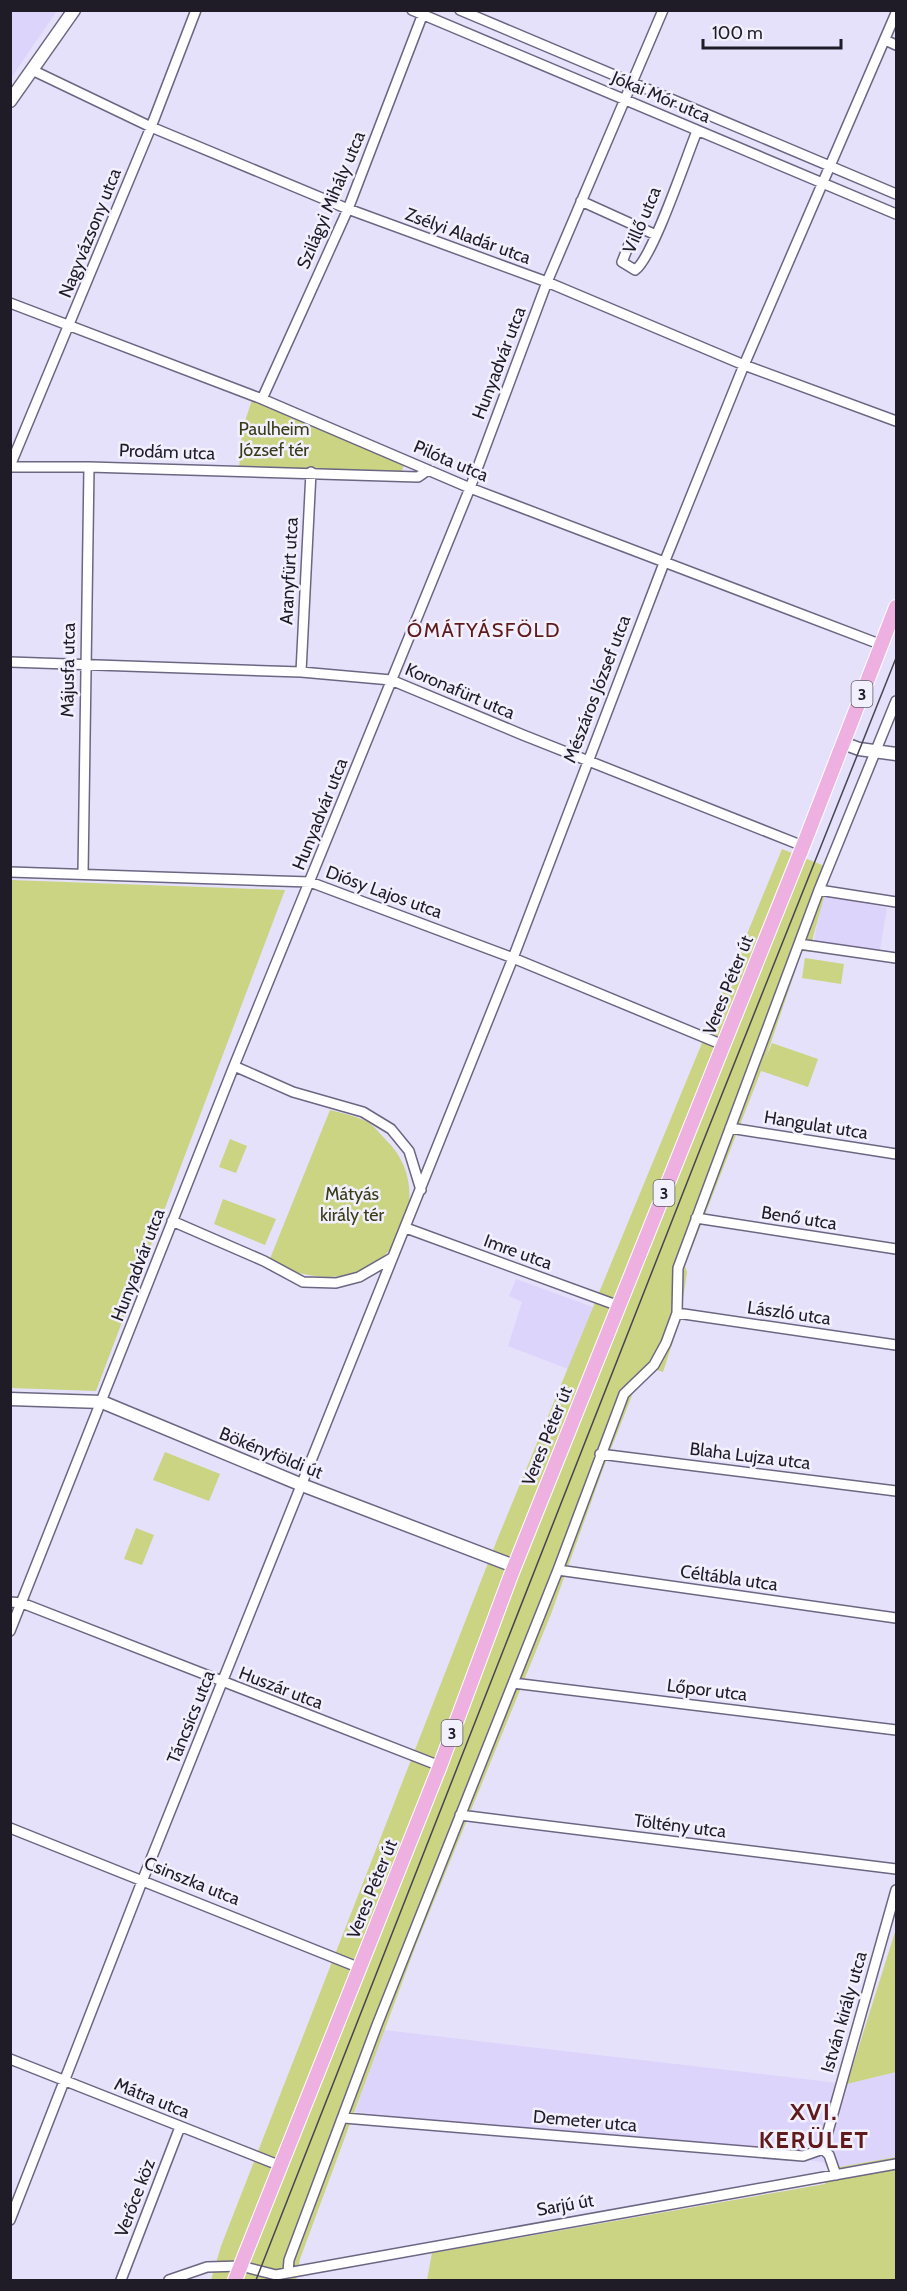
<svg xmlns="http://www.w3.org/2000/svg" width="907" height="2291" viewBox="0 0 907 2291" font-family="Cabin,sans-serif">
  <rect width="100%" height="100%" fill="#e6e1fb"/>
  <path fill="#ddd4fc" d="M11,10L57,11L11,78L10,11Z
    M823,895L887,908L880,950L814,940Z
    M516,1279L593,1307L568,1369L508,1346L522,1302L509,1296Z
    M384,2030L847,2084L896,2072V2157L828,2169L823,2162L355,2112Z"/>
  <path fill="#cad482" d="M253,397L405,462L401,474L239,470L242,430Z
    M782,849L832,869L813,937L812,952L802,951L766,1057L772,1043L818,1059L808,1087L761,1071L685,1266L687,1272L680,1320L663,1372L657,1370L635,1388L603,1469L551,1614L416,1945L300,2259L296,2280H211L221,2246L497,1540Z
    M11,880L285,890L96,1391L11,1388Z
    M805,958L844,964L841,984L802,978Z
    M330,1110C342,1113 355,1116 366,1121C373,1124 380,1134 386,1140C417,1170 416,1215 391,1248C384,1257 374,1267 363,1271C331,1282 299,1277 269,1261Z
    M230,1139L247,1146L236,1173L219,1167Z
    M223,1199L276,1219L265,1245L214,1224Z
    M165,1452L220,1474L209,1501L153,1480Z
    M136,1528L154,1535L142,1565L124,1559Z
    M896,1929V2072L847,2084Z
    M896,2157V2280H427L432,2253L825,2184L828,2169Z"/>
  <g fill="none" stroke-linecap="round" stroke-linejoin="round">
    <g stroke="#6c6682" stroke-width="12">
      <path id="street" d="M412,10L896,214
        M460,10L896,194
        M885,40L896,45
        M32,70L151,127L348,209L547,282L744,365L896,421
        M581,201L656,235
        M636,227L622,262L635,270C652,260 687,155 697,131
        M10,303L262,399L470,488L882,645
        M262,399L348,209L424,11
        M10,466L151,127L196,10
        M10,467H89L418,477L428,470
        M10,662L301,672L391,680L523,735L803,846
        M301,672L311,472
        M10,872L310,882L513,958L723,1045
        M83,874L89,467
        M819,890L896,902
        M799,944L896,958
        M234,1066L293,1092L363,1112L391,1129L409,1151L421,1190
        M730,1128L896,1154
        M696,1218L896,1249
        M172,1221L264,1261L303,1282L336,1283L359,1277L392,1258
        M406,1228L619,1306
        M677,1313L896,1345
        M600,1454L896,1491
        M558,1570L896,1618
        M10,1602L22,1603L440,1766
        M10,1631L234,1066L470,488L547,282L663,10
        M513,1683L896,1730
        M460,1815L896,1869
        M10,1828L360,1968
        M10,2059L281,2166
        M344,2118L803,2156L823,2149
        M836,2175L829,2155L823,2149L896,1890
        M10,2220L143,1879L513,958L664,563L744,365L896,13
        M288,2272L289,2260L377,2025L558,1570L624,1394L654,1365L666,1343L677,1313L678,1268L819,890L896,701
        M121,2280L180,2127
        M169,2280L207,2267L241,2266L276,2275L896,2164"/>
    </g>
    <g stroke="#6c6682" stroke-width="15">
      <path id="secondary" d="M10,101L74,10
        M843,743L859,749L896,754
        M10,1399L102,1402L302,1485L514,1566"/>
    </g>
    <g stroke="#fff" stroke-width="16">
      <path id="primary" d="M235,2280L440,1766L511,1575L803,846L896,607"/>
    </g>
    <use href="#street" stroke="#fff" stroke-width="9"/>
    <use href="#secondary" stroke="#fff" stroke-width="12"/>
    <use href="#primary" stroke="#eeafe1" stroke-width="14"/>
    <path stroke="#474453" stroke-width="1.5" d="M256,2280L701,1147L896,658"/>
  </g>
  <g text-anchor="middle" stroke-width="5" stroke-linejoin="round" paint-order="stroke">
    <g fill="#f3f0fd" stroke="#5f5c68" stroke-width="1.5">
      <rect x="851.5" y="681" width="21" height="26" rx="4.5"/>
      <rect x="653.5" y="1180" width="21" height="26" rx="4.5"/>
      <rect x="441.5" y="1720" width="21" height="26" rx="4.5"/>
    </g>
    <g font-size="16" font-weight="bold" fill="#1f1c28">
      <text x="862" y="700">3</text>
      <text x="664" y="1199">3</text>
      <text x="452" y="1739">3</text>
    </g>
    <g font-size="18" fill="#1f1c28" stroke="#f3f0fd">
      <text transform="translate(661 97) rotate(23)" y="6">Jókai Mór utca</text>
      <text transform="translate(331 200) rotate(-67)" y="6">Szilágyi Mihály utca</text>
      <text transform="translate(642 220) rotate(-67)" y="6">Villő utca</text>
      <text transform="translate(90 233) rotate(-68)" y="6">Nagyvázsony utca</text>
      <text transform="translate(468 236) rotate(20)" y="6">Zsélyi Aladár utca</text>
      <text transform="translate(499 363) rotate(-69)" y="6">Hunyadvár utca</text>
      <text transform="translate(167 452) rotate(2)" y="6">Prodám utca</text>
      <text transform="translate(451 461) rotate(23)" y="6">Pilóta utca</text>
      <text transform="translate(289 571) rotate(-87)" y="6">Aranyfürt utca</text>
      <text transform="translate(68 670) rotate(-89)" y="6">Májusfa utca</text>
      <text transform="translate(597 689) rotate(-69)" y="6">Mészáros József utca</text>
      <text transform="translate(460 691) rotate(23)" y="6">Koronafürt utca</text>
      <text transform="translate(320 814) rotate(-68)" y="6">Hunyadvár utca</text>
      <text transform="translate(384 892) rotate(20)" y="6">Diósy Lajos utca</text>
      <text transform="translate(728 985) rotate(-68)" y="6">Veres Péter út</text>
      <text transform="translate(816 1125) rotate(9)" y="6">Hangulat utca</text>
      <text transform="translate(799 1218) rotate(9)" y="6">Benő utca</text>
      <text transform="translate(518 1252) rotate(20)" y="6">Imre utca</text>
      <text transform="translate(138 1265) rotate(-69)" y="6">Hunyadvár utca</text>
      <text transform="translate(789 1313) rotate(8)" y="6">László utca</text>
      <text transform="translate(547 1436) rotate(-68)" y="6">Veres Péter út</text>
      <text transform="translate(271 1453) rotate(22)" y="6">Bökényföldi út</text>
      <text transform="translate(750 1456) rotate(7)" y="6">Blaha Lujza utca</text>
      <text transform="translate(729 1578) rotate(8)" y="6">Céltábla utca</text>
      <text transform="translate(281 1688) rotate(21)" y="6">Huszár utca</text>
      <text transform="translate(707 1690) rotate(7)" y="6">Lőpor utca</text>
      <text transform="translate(191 1717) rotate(-68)" y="6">Táncsics utca</text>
      <text transform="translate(680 1826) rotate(7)" y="6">Töltény utca</text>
      <text transform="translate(192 1881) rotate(22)" y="6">Csinszka utca</text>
      <text transform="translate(372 1889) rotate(-68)" y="6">Veres Péter út</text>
      <text transform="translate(844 2012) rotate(-74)" y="6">István király utca</text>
      <text transform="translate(152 2098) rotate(22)" y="6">Mátra utca</text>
      <text transform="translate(585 2121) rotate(5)" y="6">Demeter utca</text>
      <text transform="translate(135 2198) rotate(-69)" y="6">Verőce köz</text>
      <text transform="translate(565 2205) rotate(-10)" y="6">Sarjú út</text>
    </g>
    <g font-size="18" fill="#383c17" stroke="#f3f0fd">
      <text x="274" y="435">Paulheim<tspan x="274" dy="21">József tér</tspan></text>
      <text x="352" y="1200">Mátyás<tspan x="352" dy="21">király tér</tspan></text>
    </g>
    <g font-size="20" letter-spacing="1.5" fill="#5f1a1c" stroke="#f3f0fd">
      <text x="484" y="637">ÓMÁTYÁSFÖLD</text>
    </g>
    <g font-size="24" font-weight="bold" letter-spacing="1.5" fill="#5f1a1c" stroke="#f3f0fd">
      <text x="814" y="2120">XVI.<tspan x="814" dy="28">KERÜLET</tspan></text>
    </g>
  </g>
  <rect width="907" height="2291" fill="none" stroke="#1f1c28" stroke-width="24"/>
  <path d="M703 39v9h138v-9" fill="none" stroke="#1f1c28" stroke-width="3"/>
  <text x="712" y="39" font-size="18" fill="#1f1c28" stroke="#f3f0fd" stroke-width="4.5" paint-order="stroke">100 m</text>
</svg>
